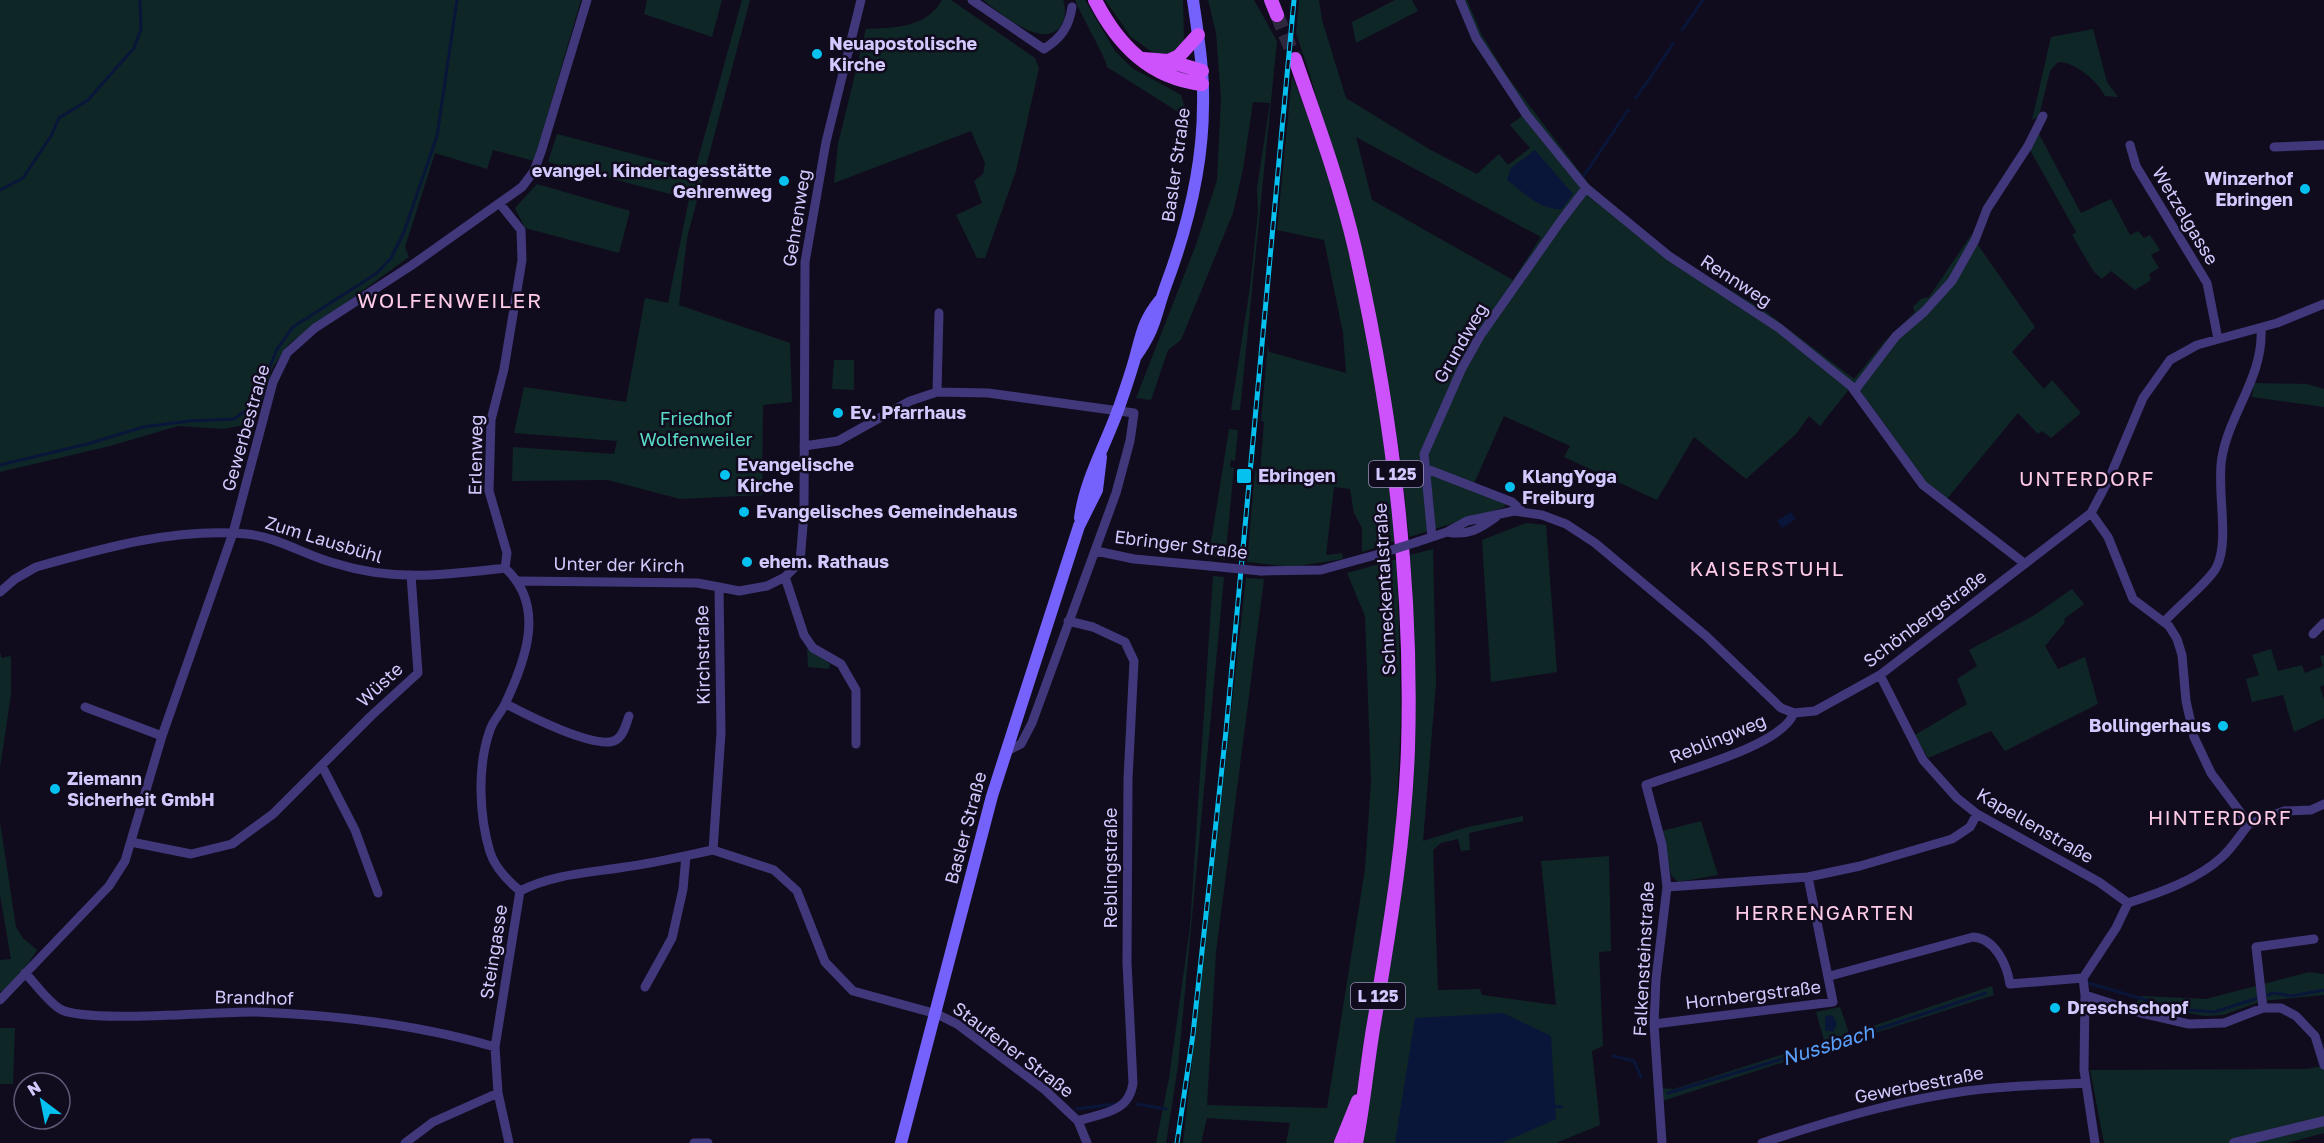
<svg xmlns="http://www.w3.org/2000/svg" width="2324" height="1143" viewBox="0 0 2324 1143" font-family="'Golos Text',sans-serif">
  <rect width="100%" height="100%" fill="#110c1d"/>
  <path fill="#0f2627" fill-rule="evenodd" d="M0,0H581L534,161L493,150L487,169L435,153L405,247L409,257L289,344L273,367L255,423L223,429L178,426L110,446L0,472Z
    M647,0H722L712,37L644,14Z
    M742,0H750L687,238L679,305L790,343L792,402L763,405L762,495L680,499L608,480L512,481L513,447L614,454L617,441L514,433L524,387L626,402L645,298L668,303L689,199L548,162L557,134L695,170Z
    M942,0H951L1035,58L1039,68L1016,171L985,258H977L956,215L982,203L974,181L983,174L985,163L971,131L834,183L838,144L866,29C894,28 926,28 942,0Z
    M983,0H1063C1066,8 1066,19 1060,27C1041,50 1000,12 983,0Z
    M1075,0H1085L1115,51L1132,68L1181,95L1188,118L1107,67C1107,60 1080,13 1075,0Z
    M1105,0H1183L1184,41L1173,53L1155,54L1131,37Z
    M1208,0H1254L1277,41L1240,410H1231L1250,287L1258,212L1257,188L1270,103L1253,102L1243,169L1233,213L1181,340L1168,350L1151,400L1136,398L1196,245L1217,180L1221,98L1216,33Z
    M1299,0H1319L1322,20L1346,98L1429,149L1477,174L1499,154L1508,165L1530,148L1510,125L1523,115L1472,41L1456,0H1467L1482,35L1507,76L1589,184L1671,254L1765,311L1854,379L1885,341L1915,312L1913,307L1921,299L1929,297L1971,235L2035,327L2012,352L2044,389L2052,380L2081,413L2051,438L2042,431L2038,434L2018,413L1946,500L1927,483L1859,389L1850,388L1820,426L1809,416L1796,434L1746,479L1694,437L1657,500L1566,458L1564,457L1570,446L1504,416L1472,488L1505,502V507L1409,537L1400,456L1370,288L1310,75L1296,33ZM1356,137L1541,237L1513,280L1372,200Z
    M1395,0H1412L1418,11L1356,43L1352,22Z
    M2093,29L2107,82L2118,97L2105,96C2097,81 2076,62 2058,62L2050,71L2039,116L2032,120L2051,37Z
    M1292,76C1354,223 1378,383 1396,541L1362,552V528L1354,513L1350,489L1334,487L1326,555L1342,553L1343,559L1292,567L1247,562L1255,471H1260L1264,422L1261,421L1268,344L1269,352L1346,373L1343,333L1324,240L1277,230Z
    M2039,134L2081,213L2111,199L2130,235L2138,231L2144,238L2150,235L2160,250L2151,255L2159,268L2149,274L2151,280L2135,290L2111,271L2102,279L2094,272L2072,235L2076,232L2030,150Z
    M537,184L630,211L619,253L525,228L515,208Z
    M834,360H854V390L832,389Z
    M2254,383L2307,384L2324,389V407L2252,397Z
    M1229,429L1238,430L1235,461L1231,460L1230,467L1234,468L1225,560L1209,555Z
    M1526,523L1546,525L1557,672L1491,682L1482,540Z
    M1433,549L1436,683L1423,841L1468,827L1523,816V821L1469,833L1470,850L1461,851L1458,839L1441,843L1433,850L1438,990L1480,989L1482,995L1556,1005L1541,861L1609,856L1611,951L1599,952L1603,1046L1592,1051L1600,1125L1556,1143H1361L1415,653L1410,555Z
    M1397,559L1401,715L1396,827L1390,885L1357,1090L1335,1143H1286L1290,1123L1207,1118L1201,1143H1183L1246,578L1264,579L1216,952L1207,1105L1327,1108L1365,869L1371,781L1365,616L1347,573Z
    M1213,576L1224,577L1178,1066L1166,1143H1156L1169,1078L1190,927Z
    M2072,589L2084,604L2064,619L2065,622L2045,646L2058,669L2085,657L2098,704L2005,751L1991,731L1928,758L1915,735L1967,704L1957,679L1977,666L1969,650L2033,616Z
    M807,647L830,664L829,669L808,667Z
    M2271,649L2278,671L2302,665L2305,673L2323,666L2320,656L2324,655V685L2320,687L2324,699V718L2294,732L2283,695L2252,702L2246,679L2259,675L2252,655Z
    M0,653L2,658L11,656V694L0,768Z
    M1701,821L1718,875L1678,882L1671,875L1662,831Z
    M0,822L16,927L23,938L37,950L15,984L0,992V960L11,959L0,895Z
    M2309,972L2324,974V995L2262,1001L2223,1015L2205,1016L2136,1004L2141,996L2206,999Z
    M1992,986L1994,995L1659,1102L1658,1088L1674,1089L1844,1035L1824,1040L1816,1012L1840,1007L1849,1033L1846,1035Z
    M0,1028H15L13,1084H0Z
    M2324,1066V1133L2287,1143H2104L2090,1070L2305,1069Z"/>
  <path fill="#091639" d="M1535,150L1573,194L1562,209C1541,211 1523,192 1507,180L1511,168Z
    M1791,512L1796,519L1782,528L1777,521Z
    M1503,1013L1551,1036L1556,1119L1502,1143H1395L1415,1018Z
    M1828,1015L1833,1016L1837,1024L1833,1032L1835,1036L1833,1032L1825,1030V1017Z"/>
  <g fill="none" stroke-linecap="round" stroke-linejoin="round">
    <path stroke="#091639" stroke-width="3" d="M1682,30L1703,0
      M1636,98L1673,44
      M1583,177L1628,110
      M0,190L23,178L51,136L59,118L88,100L134,48L141,29L140,0
      M0,465L91,443L143,427L189,421L234,419L255,404L277,349L293,327L377,273L391,258L404,232L437,136L457,0
      M2085,982L2177,1009L2214,1012L2274,993L2291,996L2324,990
      M1613,1056L1634,1061L1641,1077
      M1668,1093L1836,1043L1986,993
      M1137,1104L1166,1109
      M1552,1106L1562,1107
      M1076,1109L1115,1104"/>
    <path stroke="#2e283f" stroke-width="14" stroke-dasharray="14 7" stroke-linecap="butt" d="M1277,15L1295,59"/>
    <path stroke="#41387c" stroke-width="9" d="M861,0L826,142L805,262L804,513L800,562L785,577L767,586L739,591L719,587L721,733L713,850L774,870L797,891L825,962L853,991L937,1014L957,1024L1045,1090L1078,1121L1087,1143
      M972,0L1044,49C1061,38 1069,27 1072,7
      M1460,0L1476,38L1526,114L1586,188L1669,256L1779,328L1851,386L1923,485L2024,563
      M2130,145L2136,166L2207,283L2218,339
      M2274,147L2324,145
      M500,204L521,230L522,260L504,369L491,420L489,491L507,553L505,568C546,605 526,659 506,702C502,712 493,720 490,730C477,766 479,816 490,852C495,868 508,881 520,891
      M1855,390L1896,336L1924,312L1952,281L1975,240L1987,209L2028,146L2043,116
      M937,392L939,313
      M804,446L838,441L910,401L937,392L988,393L1134,413L1130,441L1116,493L1032,723L1021,744L1005,752
      M1427,469L1512,502L1521,510
      M2091,513L2108,537L2133,599L2169,626L2177,639L2182,655L2186,701L2194,737L2211,773L2249,824
      M1447,532C1468,536 1480,529 1496,517
      M1432,537L1424,454L1462,368L1480,336L1560,222L1586,188
      M1417,542L1447,532L1467,521L1514,511L1542,515L1566,524L1595,543L1706,636L1781,708L1794,713L1815,711L1880,675L2091,513L2109,479L2143,398L2170,360L2197,345L2277,323L2324,304
      M1096,551L1134,559L1210,566
      M1261,571L1321,570L1379,554
      M785,577L804,635L813,648L841,664L856,690V744
      M519,581L697,583L719,587
      M0,592L15,579L36,567C103,548 177,527 247,534C277,537 305,555 334,563C394,582 444,575 505,568
      M1068,621L1093,627L1125,642L1134,661L1128,779L1127,963L1133,1083C1129,1113 1102,1113 1078,1121
      M2164,622C2176,608 2212,579 2217,566C2230,539 2216,488 2222,457C2230,412 2264,376 2261,328
      M2313,634L2324,623
      M1880,675L1923,760L1957,798L1977,814L2099,882L2128,903
      M506,704C525,714 597,751 616,740C624,735 626,724 629,716
      M85,707L162,736
      M322,766L355,830L378,893
      M2249,824L2284,811L2311,810L2324,804
      M131,842L191,854L232,844L273,814L371,716L418,673L411,575
      M1667,887L1808,877L1860,866L1952,839L1970,827L1977,814
      M25,973C36,984 47,1001 60,1009C86,1024 218,1011 256,1012C337,1015 417,1024 495,1047
      M1830,976L1973,937C1995,938 2007,965 2010,984L2083,978
      M645,987L672,938L683,889L686,856
      M2085,995L2141,1013L2189,1024L2224,1023L2263,1008H2281L2296,1016L2315,1036L2324,1065
      M0,1000L109,886L125,861L162,736L233,533L273,382L287,353L315,328L412,265L522,187L534,171L541,152L587,0
      M2263,1008L2256,947L2314,939
      M1654,1024L1833,1002L1808,877
      M405,1143L433,1122L498,1093
      M509,1143L498,1093L495,1047L520,891C553,874 589,873 625,867C655,863 684,856 713,850
      M694,1143H708
      M1662,1143L1654,1024L1656,979L1667,887L1662,845L1646,785C1681,771 1781,747 1794,713
      M1762,1143C1837,1118 1915,1095 1994,1088C2024,1085 2055,1085 2086,1083
      M2095,1143L2084,1070L2085,995L2083,978L2116,928L2128,903C2159,893 2197,880 2222,857C2232,848 2240,835 2249,824"/>
    <path stroke="#41387c" stroke-width="10" d="M2234,1143L2324,1121"/>
    <path stroke="#7562fc" stroke-width="12" d="M1136,356C1156,328 1155,315 1166,285C1187,229 1203,166 1203,105C1204,70 1198,35 1193,0
      M1080,518C1085,480 1105,446 1118,410C1124,393 1130,376 1135,358C1142,333 1143,321 1160,300
      M901,1143L992,796L1079,526L1097,490L1101,457"/>
    <path stroke="#cd52fc" stroke-width="14" d="M1095,0C1118,45 1150,78 1202,84
      M1271,0L1277,15
      M1143,59L1168,61L1202,71
      M1295,59C1317,122 1340,184 1355,249C1392,413 1413,580 1408,748C1405,840 1389,932 1374,1023C1367,1063 1364,1103 1356,1143
      M1168,61L1179,56L1198,35
      M1341,1143L1358,1101"/>
    <g stroke="#04c1ef" stroke-width="5">
      <path id="rail" d="M1177,1143L1193,1034L1226,731L1294,0"/>
    </g>
    <use href="#rail" stroke="#110c1d" stroke-width="3" stroke-dasharray="9" stroke-linecap="butt"/>
    <path stroke="#41387c" stroke-width="9" d="M1379,554L1417,542
      M1210,566L1261,571"/>
  </g>
  <g fill="#04c1ef" stroke="#110c1d" stroke-width="2">
    <circle cx="817" cy="54" r="6"/>
    <circle cx="784" cy="181" r="6"/>
    <circle cx="2305" cy="189" r="6"/>
    <circle cx="838" cy="413" r="6"/>
    <circle cx="725" cy="475" r="6"/>
    <rect x="1236" y="468" width="16" height="16" rx="3"/>
    <circle cx="1510" cy="487" r="6"/>
    <circle cx="744" cy="512" r="6"/>
    <circle cx="747" cy="562" r="6"/>
    <circle cx="2223" cy="726" r="6"/>
    <circle cx="55" cy="789" r="6"/>
    <circle cx="2055" cy="1008" r="6"/>
  </g>
  <g text-anchor="middle" stroke-width="5" stroke-linejoin="round" paint-order="stroke">
    <g fill="#110c1d" stroke="#9a90ba" stroke-width="1.5">
      <rect x="1369" y="461" width="54" height="26" rx="4.5"/>
      <rect x="1351" y="983" width="54" height="26" rx="4.5"/>
    </g>
    <g font-size="16" font-weight="bold" fill="#d4c9fe">
      <text x="1396" y="480">L 125</text>
      <text x="1378" y="1002">L 125</text>
    </g>
    <g font-size="18" font-weight="bold" fill="#d4c9fe" stroke="#110c1d" text-anchor="start">
      <text x="829" y="50">Neuapostolische<tspan x="829" dy="21">Kirche</tspan></text>
      <text x="772" y="177" text-anchor="end">evangel. Kindertagesstätte<tspan x="772" dy="21">Gehrenweg</tspan></text>
      <text x="2293" y="185" text-anchor="end">Winzerhof<tspan x="2293" dy="21">Ebringen</tspan></text>
      <text x="850" y="419">Ev. Pfarrhaus</text>
      <text x="737" y="471">Evangelische<tspan x="737" dy="21">Kirche</tspan></text>
      <text x="1258" y="482">Ebringen</text>
      <text x="1522" y="483">KlangYoga<tspan x="1522" dy="21">Freiburg</tspan></text>
      <text x="756" y="518">Evangelisches Gemeindehaus</text>
      <text x="759" y="568">ehem. Rathaus</text>
      <text x="2211" y="732" text-anchor="end">Bollingerhaus</text>
      <text x="67" y="785">Ziemann<tspan x="67" dy="21">Sicherheit GmbH</tspan></text>
      <text x="2067" y="1014">Dreschschopf</text>
    </g>
    <g font-size="18" fill="#d4c9fe" stroke="#110c1d">
      <text transform="translate(1176 165) rotate(-82)" y="6">Basler Straße</text>
      <text transform="translate(2185 216) rotate(59)" y="6">Wetzelgasse</text>
      <text transform="translate(797 218) rotate(-81)" y="6">Gehrenweg</text>
      <text transform="translate(1736 281) rotate(33)" y="6">Rennweg</text>
      <text transform="translate(1461 343) rotate(-60)" y="6">Grundweg</text>
      <text transform="translate(246 428) rotate(-74)" y="6">Gewerbestraße</text>
      <text transform="translate(476 455) rotate(-89)" y="6">Erlenweg</text>
      <text transform="translate(324 540) rotate(17)" y="6">Zum Lausbühl</text>
      <text transform="translate(1181 545) rotate(7)" y="6">Ebringer Straße</text>
      <text transform="translate(619 565) rotate(1)" y="6">Unter der Kirch</text>
      <text transform="translate(1385 589) rotate(-93)" y="6">Schneckentalstraße</text>
      <text transform="translate(1925 619) rotate(-37)" y="6">Schönbergstraße</text>
      <text transform="translate(703 655) rotate(-91)" y="6">Kirchstraße</text>
      <text transform="translate(380 685) rotate(-43)" y="6">Wüste</text>
      <text transform="translate(1718 739) rotate(-22)" y="6">Reblingweg</text>
      <text transform="translate(2035 826) rotate(30)" y="6">Kapellenstraße</text>
      <text transform="translate(966 828) rotate(-75)" y="6">Basler Straße</text>
      <text transform="translate(1111 868) rotate(-90)" y="6">Reblingstraße</text>
      <text transform="translate(494 952) rotate(-81)" y="6">Steingasse</text>
      <text transform="translate(1644 959) rotate(-87)" y="6">Falkensteinstraße</text>
      <text transform="translate(1753 995) rotate(-7)" y="6">Hornbergstraße</text>
      <text transform="translate(254 998) rotate(1)" y="6">Brandhof</text>
      <text transform="translate(1013 1050) rotate(37)" y="6">Staufener Straße</text>
      <text transform="translate(1919 1085) rotate(-11)" y="6">Gewerbestraße</text>
    </g>
    <g font-size="18" fill="#58dcc7" stroke="#110c1d">
      <text x="696" y="425">Friedhof<tspan x="696" dy="21">Wolfenweiler</tspan></text>
    </g>
    <g font-size="20" letter-spacing="1.5" fill="#fecbe7" stroke="#110c1d">
      <text x="2087" y="486">UNTERDORF</text>
      <text x="1767" y="576">KAISERSTUHL</text>
      <text x="2220" y="825">HINTERDORF</text>
      <text x="1825" y="920">HERRENGARTEN</text>
    </g>
    <g font-size="20" font-style="italic" fill="#59a1fc" stroke="#110c1d">
      <text transform="translate(1828 1045) rotate(-17)" y="7">Nussbach</text>
    </g>
    <g font-size="21" letter-spacing="1.5" fill="#fecbe7" stroke="#110c1d">
      <text x="450" y="308">WOLFENWEILER</text>
    </g>
  </g>
  <g transform="translate(42 1101) rotate(328)"><circle r="28" fill="#110c1d" stroke="#5f5877" stroke-width="1.5"/>
  <path d="M0-4.5L10 22L0 15L-10 22Z" fill="#04c1ef"/>
  <text y="-9" font-size="16" font-weight="bold" text-anchor="middle" fill="#d4c9fe">N</text>
  </g>
</svg>
